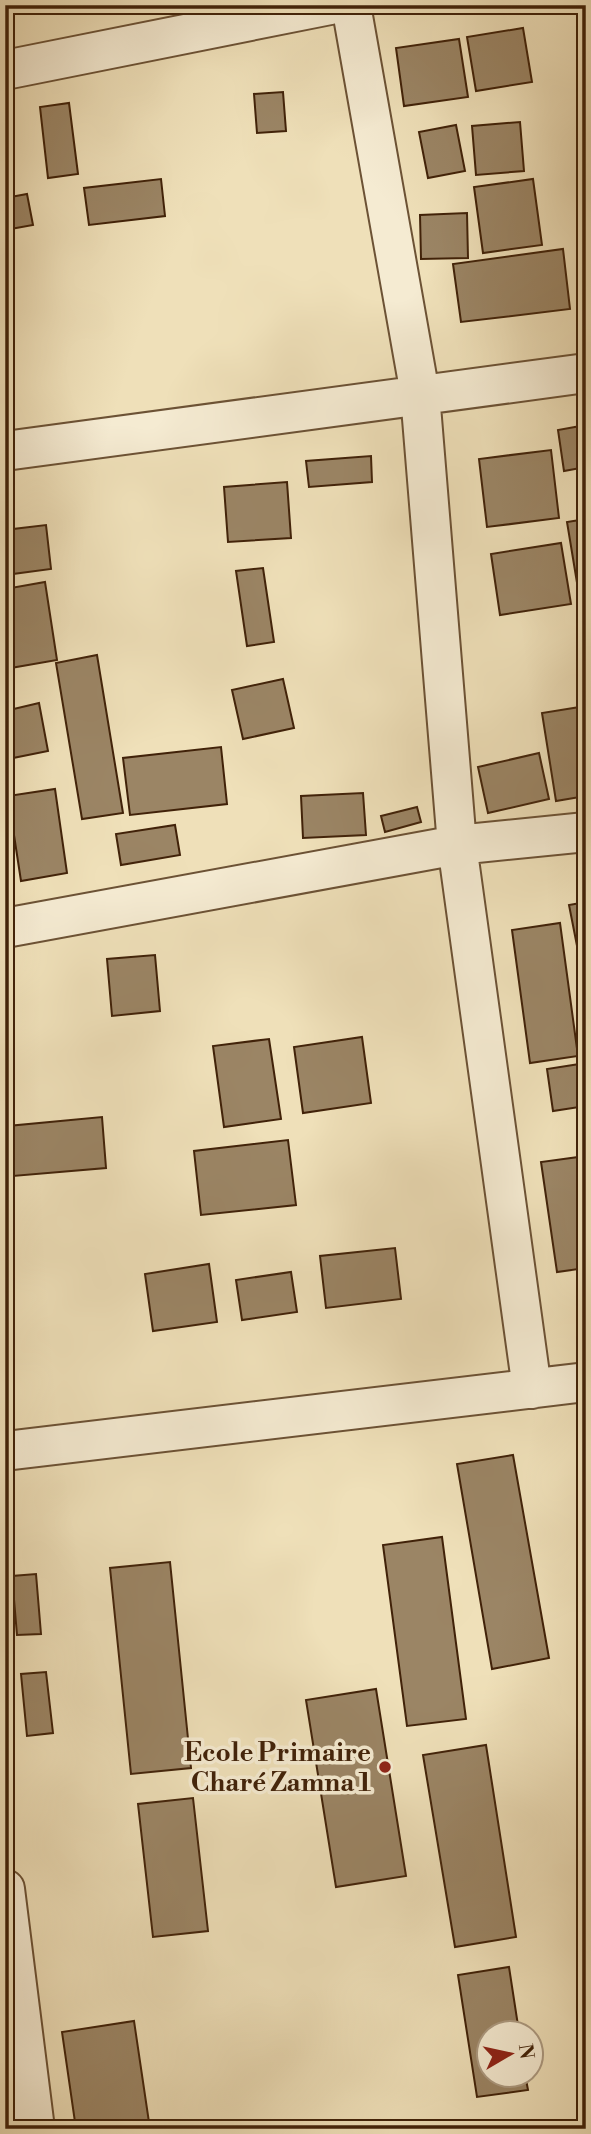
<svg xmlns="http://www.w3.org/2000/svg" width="591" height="2134" viewBox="0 0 591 2134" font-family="'Libre Bodoni',serif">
  <rect width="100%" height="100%" fill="#efe0b9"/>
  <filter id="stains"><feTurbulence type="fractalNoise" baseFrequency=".00286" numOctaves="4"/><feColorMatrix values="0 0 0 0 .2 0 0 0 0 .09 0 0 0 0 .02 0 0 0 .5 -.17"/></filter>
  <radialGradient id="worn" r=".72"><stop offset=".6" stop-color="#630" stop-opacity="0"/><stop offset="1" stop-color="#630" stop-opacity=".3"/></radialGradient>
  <path fill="#9b8565" stroke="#412209" stroke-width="2" d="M523,28L532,82L476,91L467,37Z
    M459,39L468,97L404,106L396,48Z
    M283,92L286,131L257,133L254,94Z
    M69,103L78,174L48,178L40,107Z
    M520,122L524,171L476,175L472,126Z
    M456,125L465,171L428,178L419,132Z
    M161,179L165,216L89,225L84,188Z
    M533,179L542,245L483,253L474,187Z
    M27,194L33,225L5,230V198Z
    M467,213L468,258L421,259L420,215Z
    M563,249L570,309L461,322L453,264Z
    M586,425V467L564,471L558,430Z
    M551,450L559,518L487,527L479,459Z
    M371,456L372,482L309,487L306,461Z
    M287,482L291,538L228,542L224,487Z
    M586,519V612L582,613L567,522Z
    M46,525L51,569L5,575V530Z
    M561,543L571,604L500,615L491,554Z
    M263,568L274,642L247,646L236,571Z
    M45,582L57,660L5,669V589Z
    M97,655L123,813L82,819L56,663Z
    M283,679L294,728L243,739L232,690Z
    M39,703L48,751L8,759L5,744V711Z
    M586,706V796L556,801L542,713Z
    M221,747L227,804L130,815L123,758Z
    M539,753L549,799L488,813L478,767Z
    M55,789L67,873L21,881L8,796Z
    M363,793L366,835L303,838L301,796Z
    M417,807L421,822L385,832L381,816Z
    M175,825L180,855L121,865L116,834Z
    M586,902V960L580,961L569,905Z
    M560,923L578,1056L530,1063L512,930Z
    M155,955L160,1011L112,1016L107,959Z
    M362,1037L371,1103L303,1113L294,1047Z
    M269,1039L281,1119L224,1127L213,1046Z
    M586,1063V1106L553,1111L547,1069Z
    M102,1117L106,1168L13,1176L8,1126Z
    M288,1140L296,1205L201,1215L194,1151Z
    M586,1156V1268L557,1272L541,1162Z
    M395,1248L401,1299L326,1308L320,1256Z
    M209,1264L217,1322L153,1331L145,1274Z
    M291,1272L297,1312L242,1320L236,1280Z
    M586,1446V1503L578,1447Z
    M513,1455L549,1658L492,1669L457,1464Z
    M442,1537L466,1719L407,1726L383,1545Z
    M170,1562L191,1768L131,1774L110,1568Z
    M36,1574L41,1634L17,1635L12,1576Z
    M46,1672L53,1733L27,1736L21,1674Z
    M376,1689L406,1876L336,1887L306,1700Z
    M486,1745L516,1937L455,1947L423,1755Z
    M193,1798L208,1931L153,1937L138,1804Z
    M509,1967L519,2032H490V2074H525L528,2090L477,2097L458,1975Z
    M134,2021L150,2129H76L62,2032Z"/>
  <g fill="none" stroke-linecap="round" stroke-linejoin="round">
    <g stroke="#6c5235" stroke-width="42">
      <path id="minor" d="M351,5L420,394L457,845L532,1389
        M5,70L330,5
        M5,451L586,373
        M5,928L457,845L586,832
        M5,1451L586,1382
        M5,1889L35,2129"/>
    </g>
    <use href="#minor" stroke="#f5ebd2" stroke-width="38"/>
  </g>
  <circle fill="#8f2418" stroke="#f5ebd2" stroke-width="2.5" cx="385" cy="1767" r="7"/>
  <g text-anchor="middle" stroke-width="7" stroke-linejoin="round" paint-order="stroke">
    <g font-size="26" font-weight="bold" fill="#412209" stroke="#f5ebd2" text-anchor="end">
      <text x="371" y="1761">Ecole Primaire<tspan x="371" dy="30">Charé Zamna 1</tspan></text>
    </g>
  </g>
  <rect width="591" height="2134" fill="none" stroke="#efe0b9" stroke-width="28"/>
  <rect x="7" y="7" width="577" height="2120" fill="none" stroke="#412209" stroke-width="3.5"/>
  <rect x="14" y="14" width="563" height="2106" fill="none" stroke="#412209" stroke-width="2"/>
  <g transform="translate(510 2054) rotate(81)"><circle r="33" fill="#f5ebd2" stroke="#ad9b82" stroke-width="2"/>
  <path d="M0-5L12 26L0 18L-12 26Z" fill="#8f2418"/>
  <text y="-10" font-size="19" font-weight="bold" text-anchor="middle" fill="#412209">N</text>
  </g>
  <rect width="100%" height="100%" filter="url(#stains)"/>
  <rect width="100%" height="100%" fill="url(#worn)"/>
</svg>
